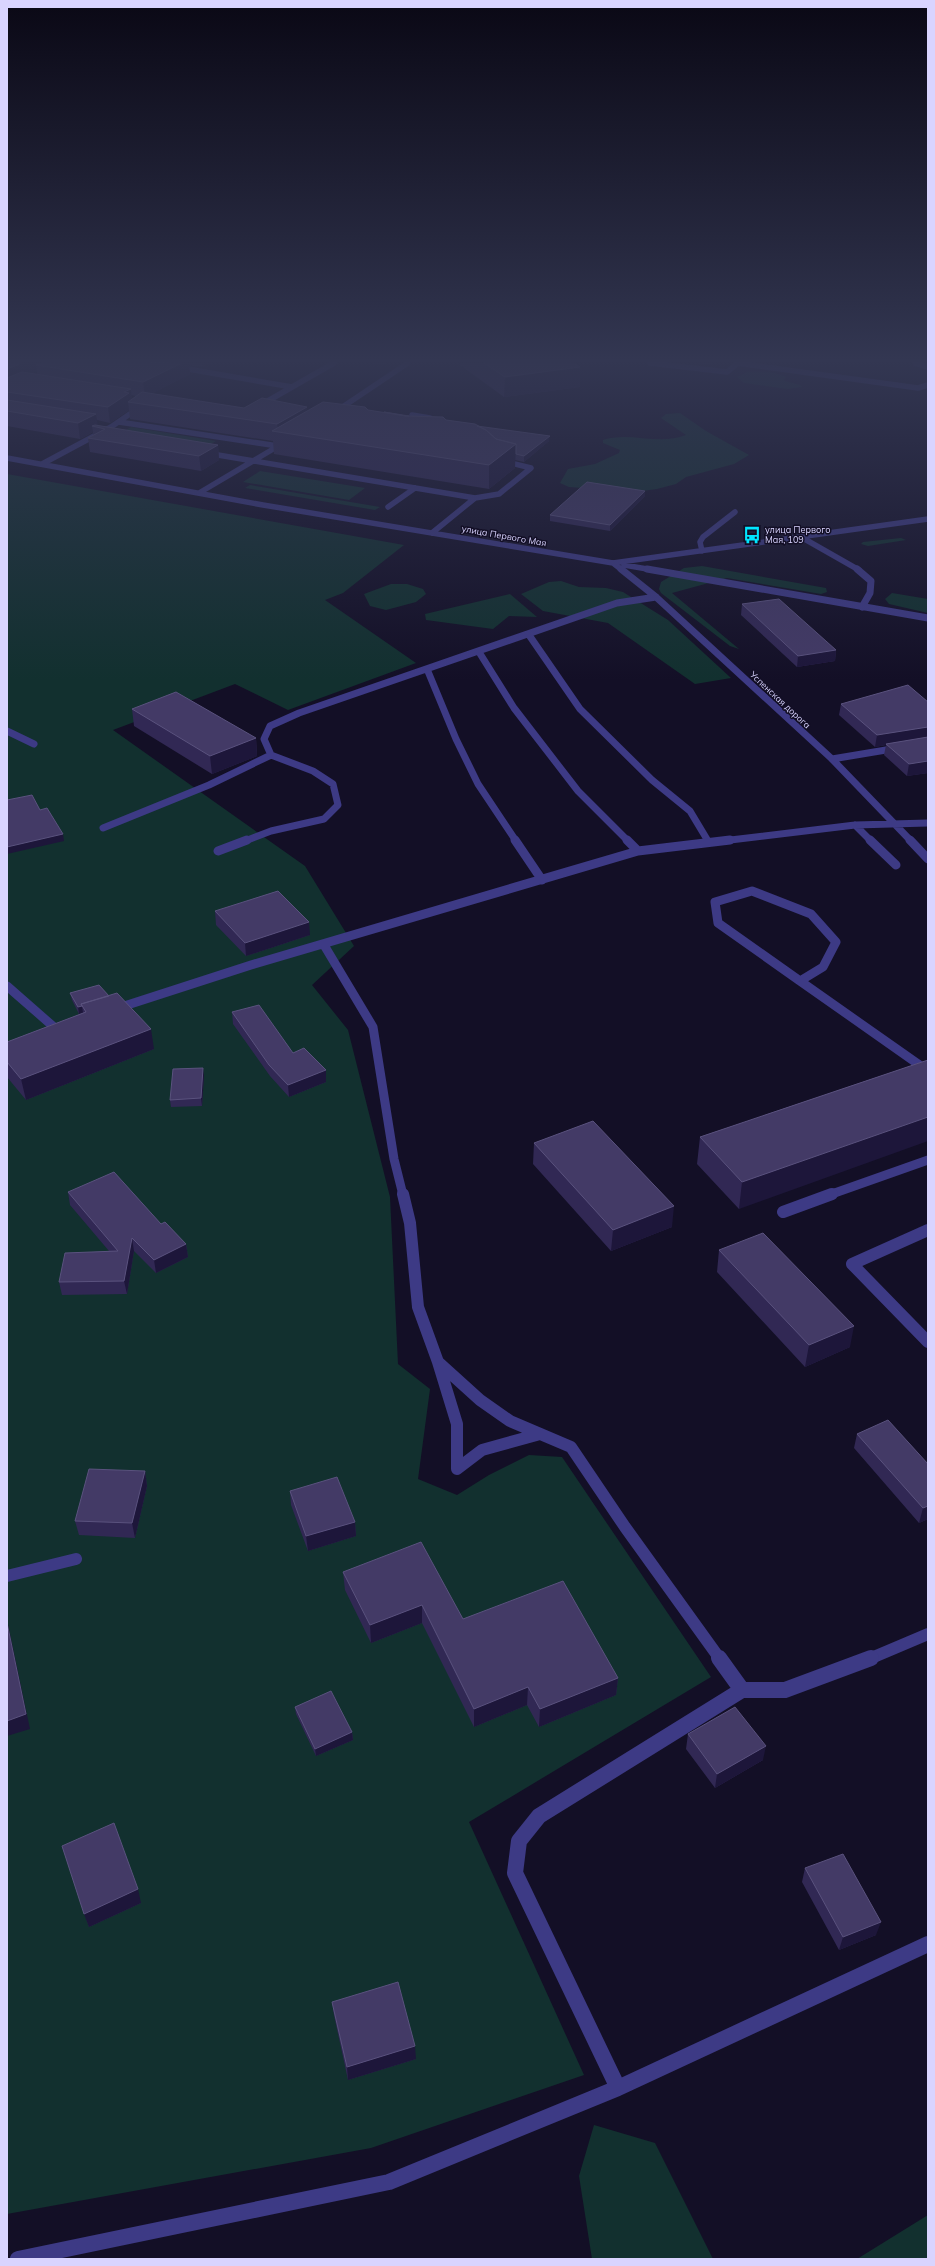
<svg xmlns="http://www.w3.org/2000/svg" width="935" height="2266" viewBox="0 0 935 2266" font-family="Mulish,sans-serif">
  <rect width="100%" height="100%" fill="#130f26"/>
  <path fill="#12302f" d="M747,372C761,371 774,371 786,377L784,380L785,381L800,385L802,387L788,389L744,383L737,377Z
    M680,413L706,431L749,455L734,464L686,477L676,484L657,489L635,492L569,487L560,483L568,469L595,464L619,453L620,450L603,443V440C630,431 658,446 686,435L661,418L666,414Z
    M131,427L216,441L201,450L116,436Z
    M260,471L365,488L349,500L243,482Z
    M7,474L404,545L343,593L325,600L416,663L288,710L235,684L113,730L305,866L354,946L312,985L348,1030L390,1197L398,1364L430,1389L418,1479L457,1495L489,1475L529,1455L562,1457L711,1677L469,1822L584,2075L371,2148L7,2214Z
    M250,485L380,507L375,510L245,488Z
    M901,538L906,540L868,546L861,544L863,542Z
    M702,566L826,588L827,592L821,594L727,578L672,593L739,649L730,646L661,593L659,589L661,582L684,568Z
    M561,581L579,587L606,588L623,592L668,620L731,678L695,684L608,623L543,611L521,594L549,582Z
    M391,584H407L423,589L426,594L416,602L386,610L370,606L364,594Z
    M892,593L928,599V613L889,604L885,599Z
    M510,594L537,617L509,616L493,629L426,620L425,614Z
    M594,2125L655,2143L713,2259H592L579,2176Z
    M928,2215V2259H857Z"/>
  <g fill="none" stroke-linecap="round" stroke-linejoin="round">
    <path stroke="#3d3a85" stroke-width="5.5" d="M153,363L292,387
      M650,363L727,372L738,363
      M737,363L918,388L928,385
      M915,363L928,367
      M259,406L334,363
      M335,412L408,363
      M412,415L430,418
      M119,422L278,446
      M206,453L475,498L432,533
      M7,458L263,505L613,563L928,519
      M42,464L111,427L140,407
      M199,493L285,442
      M475,498L499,494L531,468L503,461
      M388,507L415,488
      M801,537L859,570
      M702,551L700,542L703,537L735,512
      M613,563L622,570
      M624,565L653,570"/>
    <path stroke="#3d3a85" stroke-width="7" d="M621,569L656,597L832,759L911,841
      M647,569L928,618
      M857,569L871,581L870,593L862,607
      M529,635L580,709L652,780L690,811L708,841
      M479,652L514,708L578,791L628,841
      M427,669L456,739L478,784L516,841
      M7,731L34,744
      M832,759L898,748
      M855,825L871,841
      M103,828L209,785L271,755L264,739L270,726L299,713L617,603L656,597
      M245,841L271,831L324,819L338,805L333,784L313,771L271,755
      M722,841L855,825L928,823"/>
    <path stroke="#3d3a85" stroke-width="9" d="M515,840L542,880
      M627,840L638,851
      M870,840L896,865
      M910,840L928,859
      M218,851L247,840
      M752,891L811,914L836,942L823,967L800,981L718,923L715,902Z
      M324,945L373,1027L394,1159L403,1195
      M800,981L928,1071
      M7,986L55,1028
      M115,1009L251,965L638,851L730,840
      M829,1195L928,1160"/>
    <path stroke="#3d3a85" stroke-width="12" d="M403,1194L410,1223L418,1307L438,1362L480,1400L510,1421L571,1447L625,1527L720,1659
      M783,1212L832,1194
      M928,1230L852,1264L928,1342
      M438,1362L457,1424V1469L482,1450L540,1434
      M7,1576L76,1559
      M869,1659L928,1634"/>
    <path stroke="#3d3a85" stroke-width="16" d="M719,1658L742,1690H785L871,1658
      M618,2088L515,1873L519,1841L539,1816L742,1690
      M18,2259L389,2182L618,2088L928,1944"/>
  </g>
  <path fill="#312854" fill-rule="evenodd" d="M7,363H211L202,367L189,365L190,374L151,394L244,408L308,411L368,410L409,416L446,420L549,441L524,462L515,460V468L489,489L274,454L273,441L130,419L129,410L110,423L97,420V426L218,445L219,460L201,471L90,452L88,438L93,435V432L80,439L7,426ZM37,371V374L32,373ZM131,395L136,396L132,399Z
    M371,363H385L382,364Z
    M460,363H573L580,387L504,397L460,365Z
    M694,363H713L711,364Z
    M645,496L610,531L550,521V515Z
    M742,604L836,650L835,661L797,667L741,615Z
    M928,702V773L907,776L884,755L886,745L875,747L839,715L841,704Z
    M132,709L256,738L257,756L212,774L134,726Z
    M215,911L310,935L246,956L216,925Z
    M70,993L154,1049L26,1100L7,1077V1042L83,1013L79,1014L72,1000Z
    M232,1012L293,1053L326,1082L289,1097L270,1076L233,1024Z
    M928,1060L739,1209L697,1164L700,1137Z
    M204,1075L202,1106L171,1107L170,1100Z
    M534,1143L672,1227L611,1251L533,1164Z
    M68,1192L161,1224L186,1244L188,1257L156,1273L134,1251L127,1294L62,1295L59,1282L109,1251L70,1205Z
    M719,1250L850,1347L805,1367L717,1272Z
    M857,1434L928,1464V1519L919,1523L854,1448Z
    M145,1471L147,1486L135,1538L79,1535L75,1521Z
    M290,1491L355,1522L356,1536L308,1551L291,1505Z
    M343,1572L463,1619L618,1678L616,1695L539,1727L527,1705L474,1727L422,1623L371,1643L345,1590Z
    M295,1707L352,1732L353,1740L316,1756L296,1714Z
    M688,1734L763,1760L715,1788L686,1749Z
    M62,1846L141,1903L89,1927Z
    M805,1868L876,1935L839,1950L802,1882Z
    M332,2002L416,2059L348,2080L334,2015Z"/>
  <path fill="#1d163a" d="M22,363H40V366L36,365L37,371L7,385V369Z
    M182,363H189L190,374L145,397L143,382Z
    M202,363H211L202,367Z
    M580,367V387L504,397L505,377Z
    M131,389L132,402H128L129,410L110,423L108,407L124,392Z
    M307,407L308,424L278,432L277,424Z
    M96,414L98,427L92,426L93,432L80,439L78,423Z
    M550,436L549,441L524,462V456Z
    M516,444L515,468L489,489V465Z
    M218,445L219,460L201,471L199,456Z
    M645,491V496L610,531V525Z
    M836,650L835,661L797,667L798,656Z
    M928,727V734L927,738L886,744V745L875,747L877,735Z
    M256,738L257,756L212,774L210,756Z
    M928,761V773L907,776L909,764Z
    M63,834L64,841L7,854V847Z
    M309,922L310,935L246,956L245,943Z
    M82,1006L83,1013L79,1014L78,1007Z
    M151,1029L154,1049L26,1100L21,1079Z
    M203,1068L204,1075L202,1106L201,1098Z
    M326,1070V1082L289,1097L288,1085Z
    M928,1117V1141L739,1209L742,1182Z
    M674,1206L672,1227L611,1251L613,1230Z
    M132,1238L134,1251L127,1294L124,1281Z
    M186,1244L188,1257L156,1273L154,1260Z
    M854,1326L850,1347L805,1367L809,1345Z
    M145,1471L147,1486L135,1538L132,1523Z
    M928,1506V1519L919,1523L923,1508Z
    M355,1522L356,1536L308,1551L306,1536Z
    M422,1605V1623L371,1643L370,1625Z
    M7,1620L9,1629L30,1729L7,1736Z
    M618,1678L616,1695L539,1727L540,1709Z
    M528,1687L527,1705L474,1727V1709Z
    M352,1732L353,1740L316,1756L315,1749Z
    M766,1746L763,1760L715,1788L717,1774Z
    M138,1889L141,1903L89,1927L84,1914Z
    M881,1922L876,1935L839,1950L843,1937Z
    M415,2046L416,2059L348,2080L347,2067Z"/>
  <path fill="#433a66" stroke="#5a527e" d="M7,363H22L7,369Z
    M41,363H182L143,382L36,365Z
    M484,363H573L580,367L505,377Z
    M22,372L131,389L124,392L129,393L108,407L7,392V378Z
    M142,392L244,408L262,398L307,407L277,424L128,402Z
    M7,400L96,414L78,423L7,411Z
    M323,402L365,407L368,410L406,416L443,417L446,420L475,424L486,430L496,439L516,444L489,465L272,431Z
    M384,412L409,416H406Z
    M95,425L218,445L199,456L88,438L105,429L92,426Z
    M477,426L550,436L524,456L516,454V444L496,439L486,430Z
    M587,482L645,491L610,525L550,515Z
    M779,599L836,650L798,656L742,604Z
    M908,685L928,702V727L877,735L841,704Z
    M176,692L256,738L210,756L132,709Z
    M928,737V761L909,764L886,744Z
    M32,795L40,810L47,808L63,834L7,847V800Z
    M278,891L309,922L245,943L215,911Z
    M99,985L109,996L81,1004L82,1006L78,1007L70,993Z
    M117,993L151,1029L21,1079L7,1062V1042L86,1012L81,1004Z
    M259,1005L293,1053L304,1048L326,1070L288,1085L269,1065L232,1012Z
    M928,1060V1117L742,1182L700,1137Z
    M203,1068L201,1098L170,1100L173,1069Z
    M593,1121L674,1206L613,1230L534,1143Z
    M114,1172L161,1224L165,1222L186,1244L154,1260L132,1238L124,1281L59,1282L65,1253L118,1251L68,1192Z
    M763,1233L854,1326L809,1345L719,1250Z
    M888,1420L928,1464V1506L923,1508L857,1434Z
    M89,1469L145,1471L132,1523L75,1521Z
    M337,1477L355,1522L306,1536L290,1491Z
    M421,1542L463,1619L563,1581L618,1678L540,1709L528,1687L474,1709L422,1605L370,1625L343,1572Z
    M7,1623L26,1714L7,1721Z
    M331,1691L352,1732L315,1749L295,1707Z
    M735,1707L766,1746L717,1774L688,1734Z
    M114,1823L138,1889L84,1914L62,1846Z
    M843,1854L881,1922L843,1937L805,1868Z
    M398,1982L415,2046L347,2067L332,2002Z"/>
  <linearGradient id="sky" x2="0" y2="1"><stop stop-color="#0a0815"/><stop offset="0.53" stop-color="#333752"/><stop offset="1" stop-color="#333752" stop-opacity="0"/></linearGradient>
  <rect width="935" height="680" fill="url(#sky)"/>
  <defs>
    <g id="bus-bare" transform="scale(1.38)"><path d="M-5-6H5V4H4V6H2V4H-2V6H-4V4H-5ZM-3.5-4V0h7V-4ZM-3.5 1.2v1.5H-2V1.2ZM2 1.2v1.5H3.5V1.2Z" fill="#00e5ff" stroke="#130f26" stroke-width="2.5" paint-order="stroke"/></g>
  </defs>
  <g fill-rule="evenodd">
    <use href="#bus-bare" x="752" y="535"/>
  </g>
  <g text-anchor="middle" stroke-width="3" stroke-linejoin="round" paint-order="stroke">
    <g font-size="9" fill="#d9d4ff" stroke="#130f26" text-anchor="start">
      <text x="765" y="533">улица Первого<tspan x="765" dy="10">Мая, 109</tspan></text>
    </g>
    <g font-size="9" fill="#d9d4ff" stroke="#130f26">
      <text transform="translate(504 536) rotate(10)" y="3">улица Первого Мая</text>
      <text transform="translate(780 700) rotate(43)" y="3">Успенская дорога</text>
    </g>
  </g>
  <rect width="935" height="2266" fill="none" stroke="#d9d4ff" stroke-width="16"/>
</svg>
